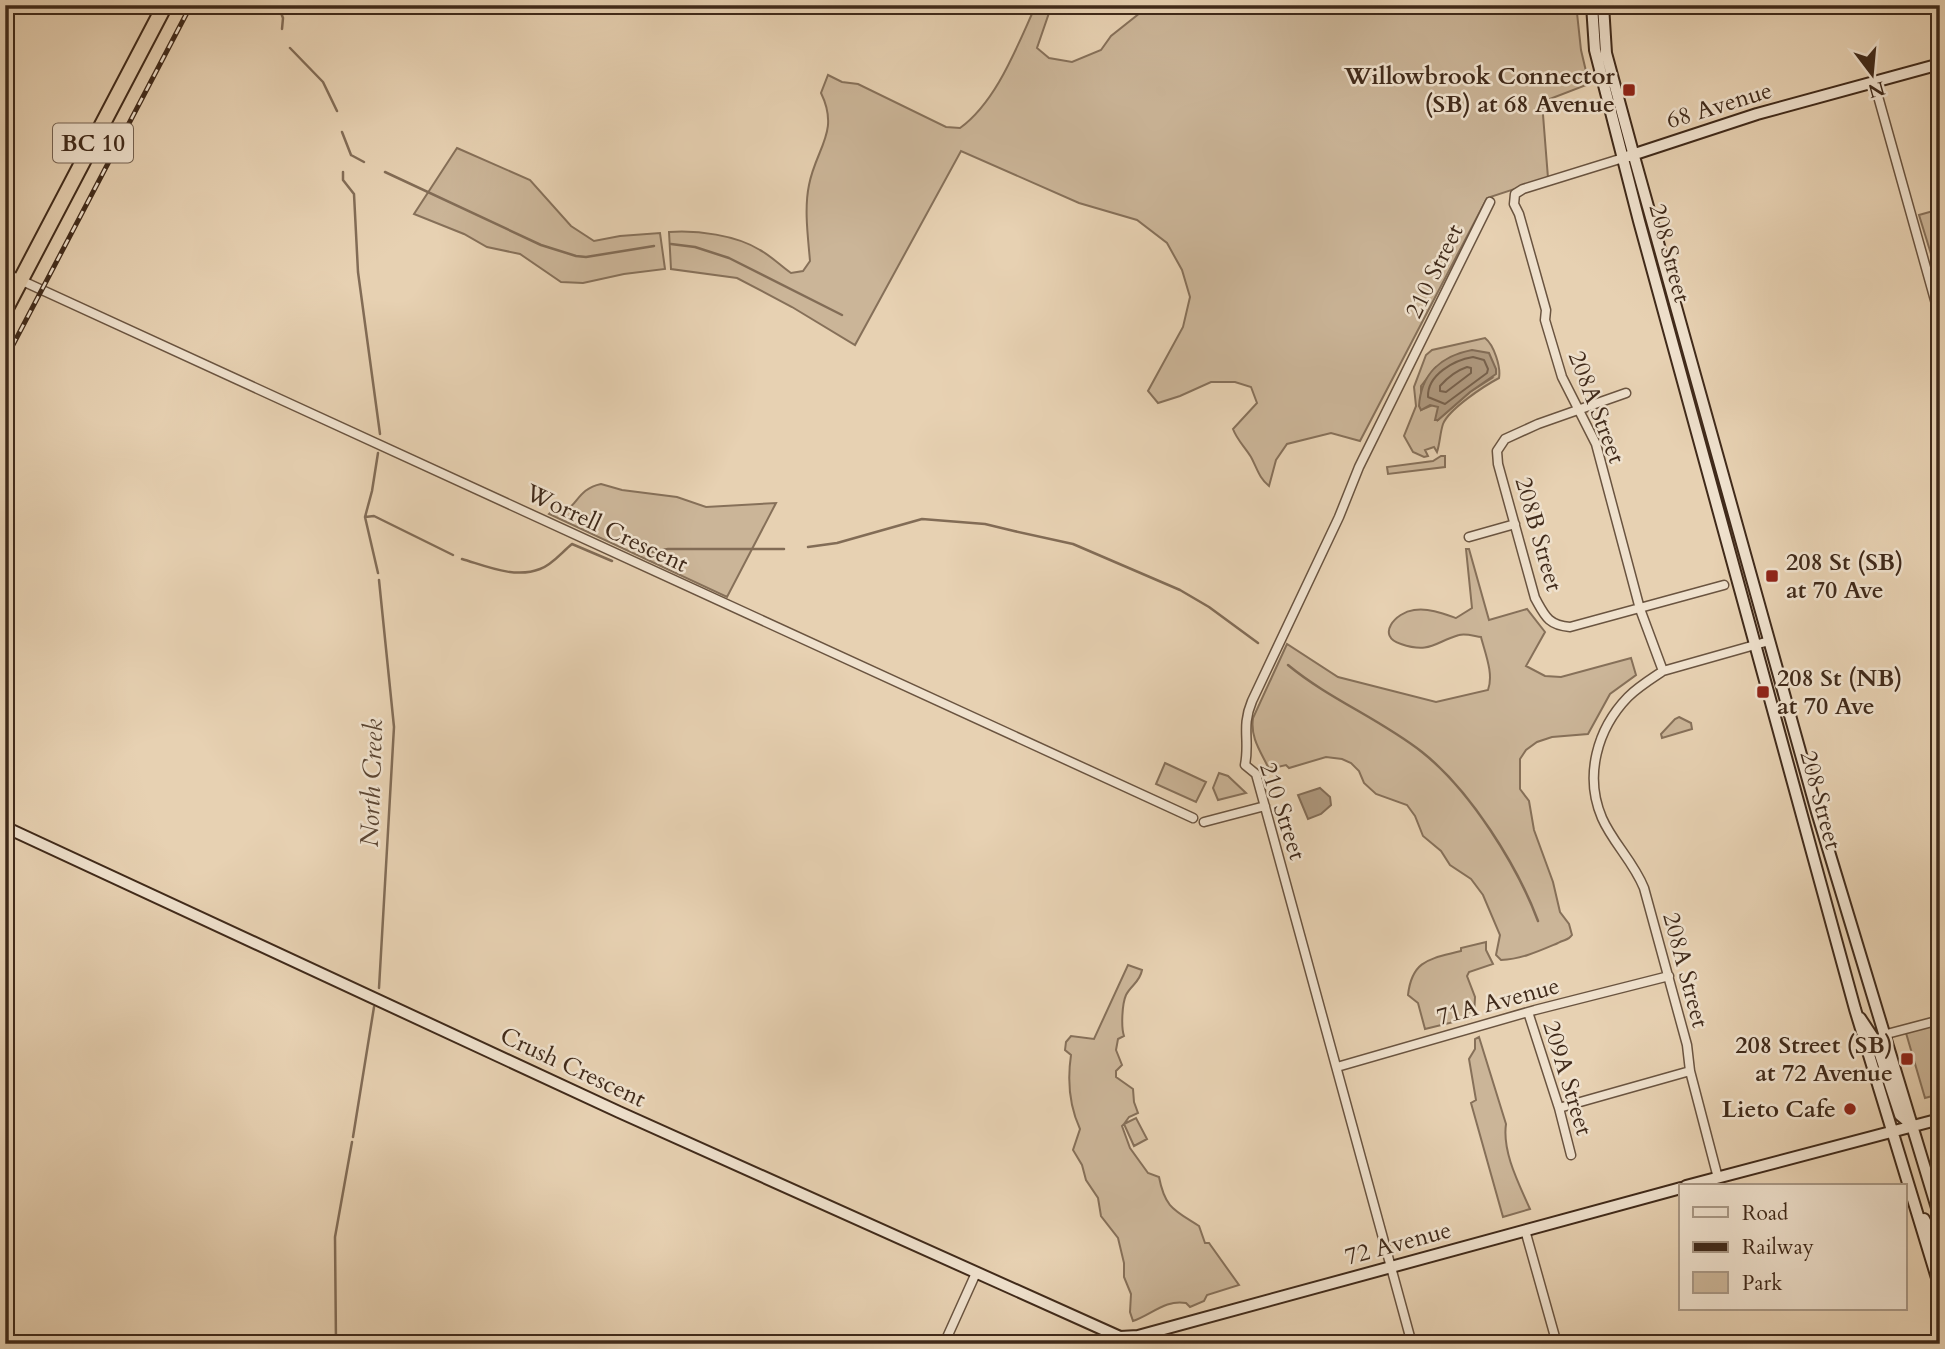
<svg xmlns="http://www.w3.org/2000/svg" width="1945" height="1349" viewBox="0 0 1945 1349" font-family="Cardo,serif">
  <rect width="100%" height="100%" fill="#e7d1b2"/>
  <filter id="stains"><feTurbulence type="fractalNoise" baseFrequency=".00286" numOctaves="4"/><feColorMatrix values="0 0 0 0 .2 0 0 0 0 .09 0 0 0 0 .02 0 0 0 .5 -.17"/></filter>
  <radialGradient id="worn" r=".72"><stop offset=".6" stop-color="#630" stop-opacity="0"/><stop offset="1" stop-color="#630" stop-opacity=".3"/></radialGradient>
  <path fill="#cbb598" stroke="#867059" stroke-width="2" fill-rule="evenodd" d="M1036,5H1048L1050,10L1037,48L1049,58L1072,62L1101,50L1111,36L1150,5H1558L1577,13L1581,50L1589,84L1542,102L1548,178L1487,198L1360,441L1331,433L1287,444L1276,460L1269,486C1259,478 1257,468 1251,457C1245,447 1237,440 1233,429L1257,403L1251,387L1235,382H1211L1180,396L1158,403L1148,391L1183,327L1190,297L1182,270L1167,243L1137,220L1079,203L961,151L855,345L792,307L737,278L671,269L669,232C697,230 736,235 760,250C771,256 781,266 791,273L803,271L810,261C808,237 804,209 809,185C816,148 840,132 821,93L828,75L842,82L858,84L946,127L960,128C997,101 1017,46 1036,5Z
    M457,148L530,180L571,226L594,241L620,236L660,233L665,269L624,274L583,283L561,282L520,254L487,247L464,234L414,214Z
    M1940,209V283L1919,215Z
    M1485,338C1494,345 1501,367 1499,378C1484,386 1449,409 1443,424C1440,433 1440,443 1437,452L1434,447L1425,450L1428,456L1424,457L1413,452L1404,436L1416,406L1414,387L1426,355L1432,350ZM1436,367L1492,378L1470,392L1438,420L1439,407L1435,404L1421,410V386Z
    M1441,456H1445V467L1388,474L1387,467L1433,461Z
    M601,484L622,490L677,497L706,507L776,503L727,597L549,514L552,511C579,515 572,490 601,484Z
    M1466,549H1469L1489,620L1527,609L1545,632L1526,666L1545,676L1561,677L1631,658L1636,675L1610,694L1588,734L1552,737L1537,742L1526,750L1520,759V789L1529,801L1534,830L1553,882L1560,912L1569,924L1572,935C1568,941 1565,939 1558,943C1539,951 1522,959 1501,960L1496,955L1500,935L1483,895L1471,879L1450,865L1441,851L1423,836L1415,816L1407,805L1376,794L1364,783L1359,771L1351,763L1342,759L1326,757L1289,768L1286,765L1269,769C1261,752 1250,738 1253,718L1287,644L1338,677L1436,702L1488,690C1494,674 1485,653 1481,637C1474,636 1465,633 1459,635C1435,642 1430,654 1401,644C1375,636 1396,612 1414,610C1429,608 1442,613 1456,618L1472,608Z
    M1679,717L1691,723L1692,729L1662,738L1661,734L1675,719Z
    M1165,763L1206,782L1196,802L1156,784Z
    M1219,773L1228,776L1246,793L1218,800L1213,788Z
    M1486,942V950L1493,964L1469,972L1467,976L1475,997L1474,1017L1425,1029L1418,1003L1408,995C1412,959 1431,959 1461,951V948Z
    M1128,965L1142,970C1140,982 1131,985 1126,995C1122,1004 1121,1027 1124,1036L1118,1039L1116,1050L1122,1065L1116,1071V1077L1133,1089L1134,1102L1138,1113L1129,1117L1124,1124L1136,1118L1147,1139L1134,1146L1124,1124L1122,1126L1130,1148L1148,1173L1159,1177C1165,1208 1174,1210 1199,1226L1205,1243H1209L1239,1285L1207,1295L1204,1301L1190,1307L1186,1303C1166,1299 1151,1315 1133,1321L1130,1312L1131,1294L1124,1277V1263L1118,1238L1101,1216L1098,1198L1086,1180L1082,1165L1073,1150L1080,1129C1069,1105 1067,1082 1071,1055L1065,1050L1066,1042L1071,1036L1094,1039Z
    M1940,1023V1094L1925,1098L1906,1033Z
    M1479,1037L1506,1124C1502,1152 1519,1184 1530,1209L1503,1217L1471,1103L1476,1100L1469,1059L1475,1049V1039Z"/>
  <path fill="#ae987e" stroke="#826c56" stroke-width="2" d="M1472,350L1489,353L1496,369V374L1470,392L1438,420H1435L1438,407L1430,405L1421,410L1419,406C1421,374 1441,356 1472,350Z
    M1320,788L1330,797L1331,805L1321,814L1308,819L1298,795Z"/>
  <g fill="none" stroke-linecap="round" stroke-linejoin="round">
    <path stroke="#77614c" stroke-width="2" d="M1473,357L1484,360L1488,369L1487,373L1445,404L1428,397C1427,375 1454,360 1473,357Z
      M1467,367L1471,368V373L1446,392L1440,391V386C1448,377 1455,371 1467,367Z"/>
    <path stroke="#826c56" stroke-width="2.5" d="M278,5L283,18L282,29
      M290,48L323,82L337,111
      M342,132L351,155
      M351,155L364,162
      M343,172V180L354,194L358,272L380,434
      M385,172L541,245L576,256L586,257L654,246
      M671,244L695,247L729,258L842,315
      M365,517L374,516L453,555
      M808,547L837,543L922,519L985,524L1014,531L1073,544L1180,590L1209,607L1258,643
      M639,554L668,549H784
      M462,559C486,566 515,579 540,569C552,565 562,552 572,544L612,561
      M378,573L365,517L372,491L378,453
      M1288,665C1329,699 1380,719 1422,752C1470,790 1517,865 1538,921
      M379,988L394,727L379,580
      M353,1137L374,1007
      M336,1344L335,1237L352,1142"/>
    <g stroke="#6a5440" stroke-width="11">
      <path id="street" d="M1874,82L1940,318
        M1623,158L1523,189L1515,194L1514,204L1519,214L1546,310L1545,320L1562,377L1596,444L1640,609L1663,671
        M5,273L1193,818
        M1626,393L1538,424L1505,439L1497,451L1498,464L1535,598C1545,616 1548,625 1570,627L1724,585
        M1469,537L1515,524
        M1204,822L1265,806
        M1528,1012L1559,1108L1571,1155
        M1883,1035L1940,1020
        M1337,1067L1535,1010L1669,976
        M1559,1108L1690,1071
        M1718,1178L1690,1071L1687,1045L1644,888C1633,861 1613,843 1602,818C1584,776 1597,729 1628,697C1638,687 1651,679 1663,671L1769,641
        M1525,1230L1557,1344
        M944,1344L976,1273
        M1412,1344L1256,774L1245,765C1250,740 1241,727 1252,701L1339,517L1359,467L1490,202"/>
    </g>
    <g stroke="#402a1a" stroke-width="14">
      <path id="secondary" d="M1592,5L1595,50L1639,221L1855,1009L1940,1288
        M1603,5L1606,53L1635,160L1817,812L1940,1218
        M1629,156L1757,114L1940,64
        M5,827L619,1112L1120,1337L1138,1336L1681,1188
        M1860,1018L1876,1042L1900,1115L1913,1126
        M1686,1186L1940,1119
        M1924,1219L1940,1252"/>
    </g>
    <g stroke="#402a1a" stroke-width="18">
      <path id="highway" d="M5,310L165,5"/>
    </g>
    <use href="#street" stroke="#efe1cd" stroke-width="8"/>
    <use href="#secondary" stroke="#efe1cd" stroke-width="10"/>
    <use href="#highway" stroke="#e7d1b2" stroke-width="14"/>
    <g stroke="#402a1a" stroke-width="5">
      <path id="rail" d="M5,360L191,5"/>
    </g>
    <use href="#rail" stroke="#efe1cd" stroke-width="2.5" stroke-dasharray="8" stroke-linecap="butt"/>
  </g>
  <g fill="#8f2418" stroke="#efe1cd" stroke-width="2.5">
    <rect x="1622" y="83" width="14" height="14" rx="3.5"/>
    <rect x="1765" y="569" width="14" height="14" rx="3.5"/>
    <rect x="1756" y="685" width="14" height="14" rx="3.5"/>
    <rect x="1900" y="1052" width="14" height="14" rx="3.5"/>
    <circle cx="1850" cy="1109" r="7"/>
  </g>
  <g text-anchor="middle" stroke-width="5" stroke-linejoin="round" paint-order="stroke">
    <rect fill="#efe1cd" stroke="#746150" stroke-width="2" x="53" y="123.5" width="80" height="39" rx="5"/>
    <g font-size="23" font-weight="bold" fill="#402a1a">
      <text x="93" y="151">BC 10</text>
    </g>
    <g font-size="24" font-weight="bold" fill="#402a1a" stroke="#efe1cd" text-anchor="end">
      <text x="1615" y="84">Willowbrook Connector<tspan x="1615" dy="28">(SB) at 68 Avenue</tspan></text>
      <text x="1786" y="570" text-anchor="start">208 St (SB)<tspan x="1786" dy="28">at 70 Ave</tspan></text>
      <text x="1777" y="686" text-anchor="start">208 St (NB)<tspan x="1777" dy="28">at 70 Ave</tspan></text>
      <text x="1893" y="1053">208 Street (SB)<tspan x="1893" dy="28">at 72 Avenue</tspan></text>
      <text x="1836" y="1117">Lieto Cafe</text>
    </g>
    <g font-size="24" fill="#402a1a" stroke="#efe1cd">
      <text transform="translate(1719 105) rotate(-17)" y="8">68 Avenue</text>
      <text transform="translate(1670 253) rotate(75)" y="8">208 Street</text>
      <text transform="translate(1434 271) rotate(-64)" y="8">210 Street</text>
      <text transform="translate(1597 407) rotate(69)" y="8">208A Street</text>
      <text transform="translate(607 528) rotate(25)" y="8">Worrell Crescent</text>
      <text transform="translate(1539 534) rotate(74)" y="8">208B Street</text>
      <text transform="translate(1821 800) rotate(75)" y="8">208 Street</text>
      <text transform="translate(1283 811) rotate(72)" y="8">210 Street</text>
      <text transform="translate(1686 970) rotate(75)" y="8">208A Street</text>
      <text transform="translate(1498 1001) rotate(-15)" y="8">71A Avenue</text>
      <text transform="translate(573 1067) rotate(25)" y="8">Crush Crescent</text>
      <text transform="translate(1568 1078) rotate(73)" y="8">209A Street</text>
      <text transform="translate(1398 1243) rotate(-15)" y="8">72 Avenue</text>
    </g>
    <g font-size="26" font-style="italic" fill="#5c4633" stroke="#efe1cd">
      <text transform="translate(371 783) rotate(-88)" y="9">North Creek</text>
    </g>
  </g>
  <rect width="1945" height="1349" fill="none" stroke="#e7d1b2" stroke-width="28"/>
  <rect x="7" y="7" width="1931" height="1335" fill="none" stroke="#402a1a" stroke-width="3.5"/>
  <rect x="14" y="14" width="1917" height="1321" fill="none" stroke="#402a1a" stroke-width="2"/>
  <rect x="1679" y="1184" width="228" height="126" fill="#efe1cd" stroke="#a99885" stroke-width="2"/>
  <rect x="1693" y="1207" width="35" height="10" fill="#efe1cd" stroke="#a99885" stroke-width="2"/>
  <text x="1742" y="1220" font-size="21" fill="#402a1a">Road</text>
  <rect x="1693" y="1242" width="35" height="10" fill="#402a1a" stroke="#a99885" stroke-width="2"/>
  <text x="1742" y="1254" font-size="21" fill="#402a1a">Railway</text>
  <rect x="1693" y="1272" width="35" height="21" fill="#cbb598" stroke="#a99885" stroke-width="2"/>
  <text x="1742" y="1290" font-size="21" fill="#402a1a">Park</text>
  <g transform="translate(1872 74) rotate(164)" stroke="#efe1cd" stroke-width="5" paint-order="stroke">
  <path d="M0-5L12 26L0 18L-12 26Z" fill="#402a1a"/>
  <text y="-10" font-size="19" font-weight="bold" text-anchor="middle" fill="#402a1a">N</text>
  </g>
  <rect width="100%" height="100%" filter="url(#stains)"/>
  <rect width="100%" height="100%" fill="url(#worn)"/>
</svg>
